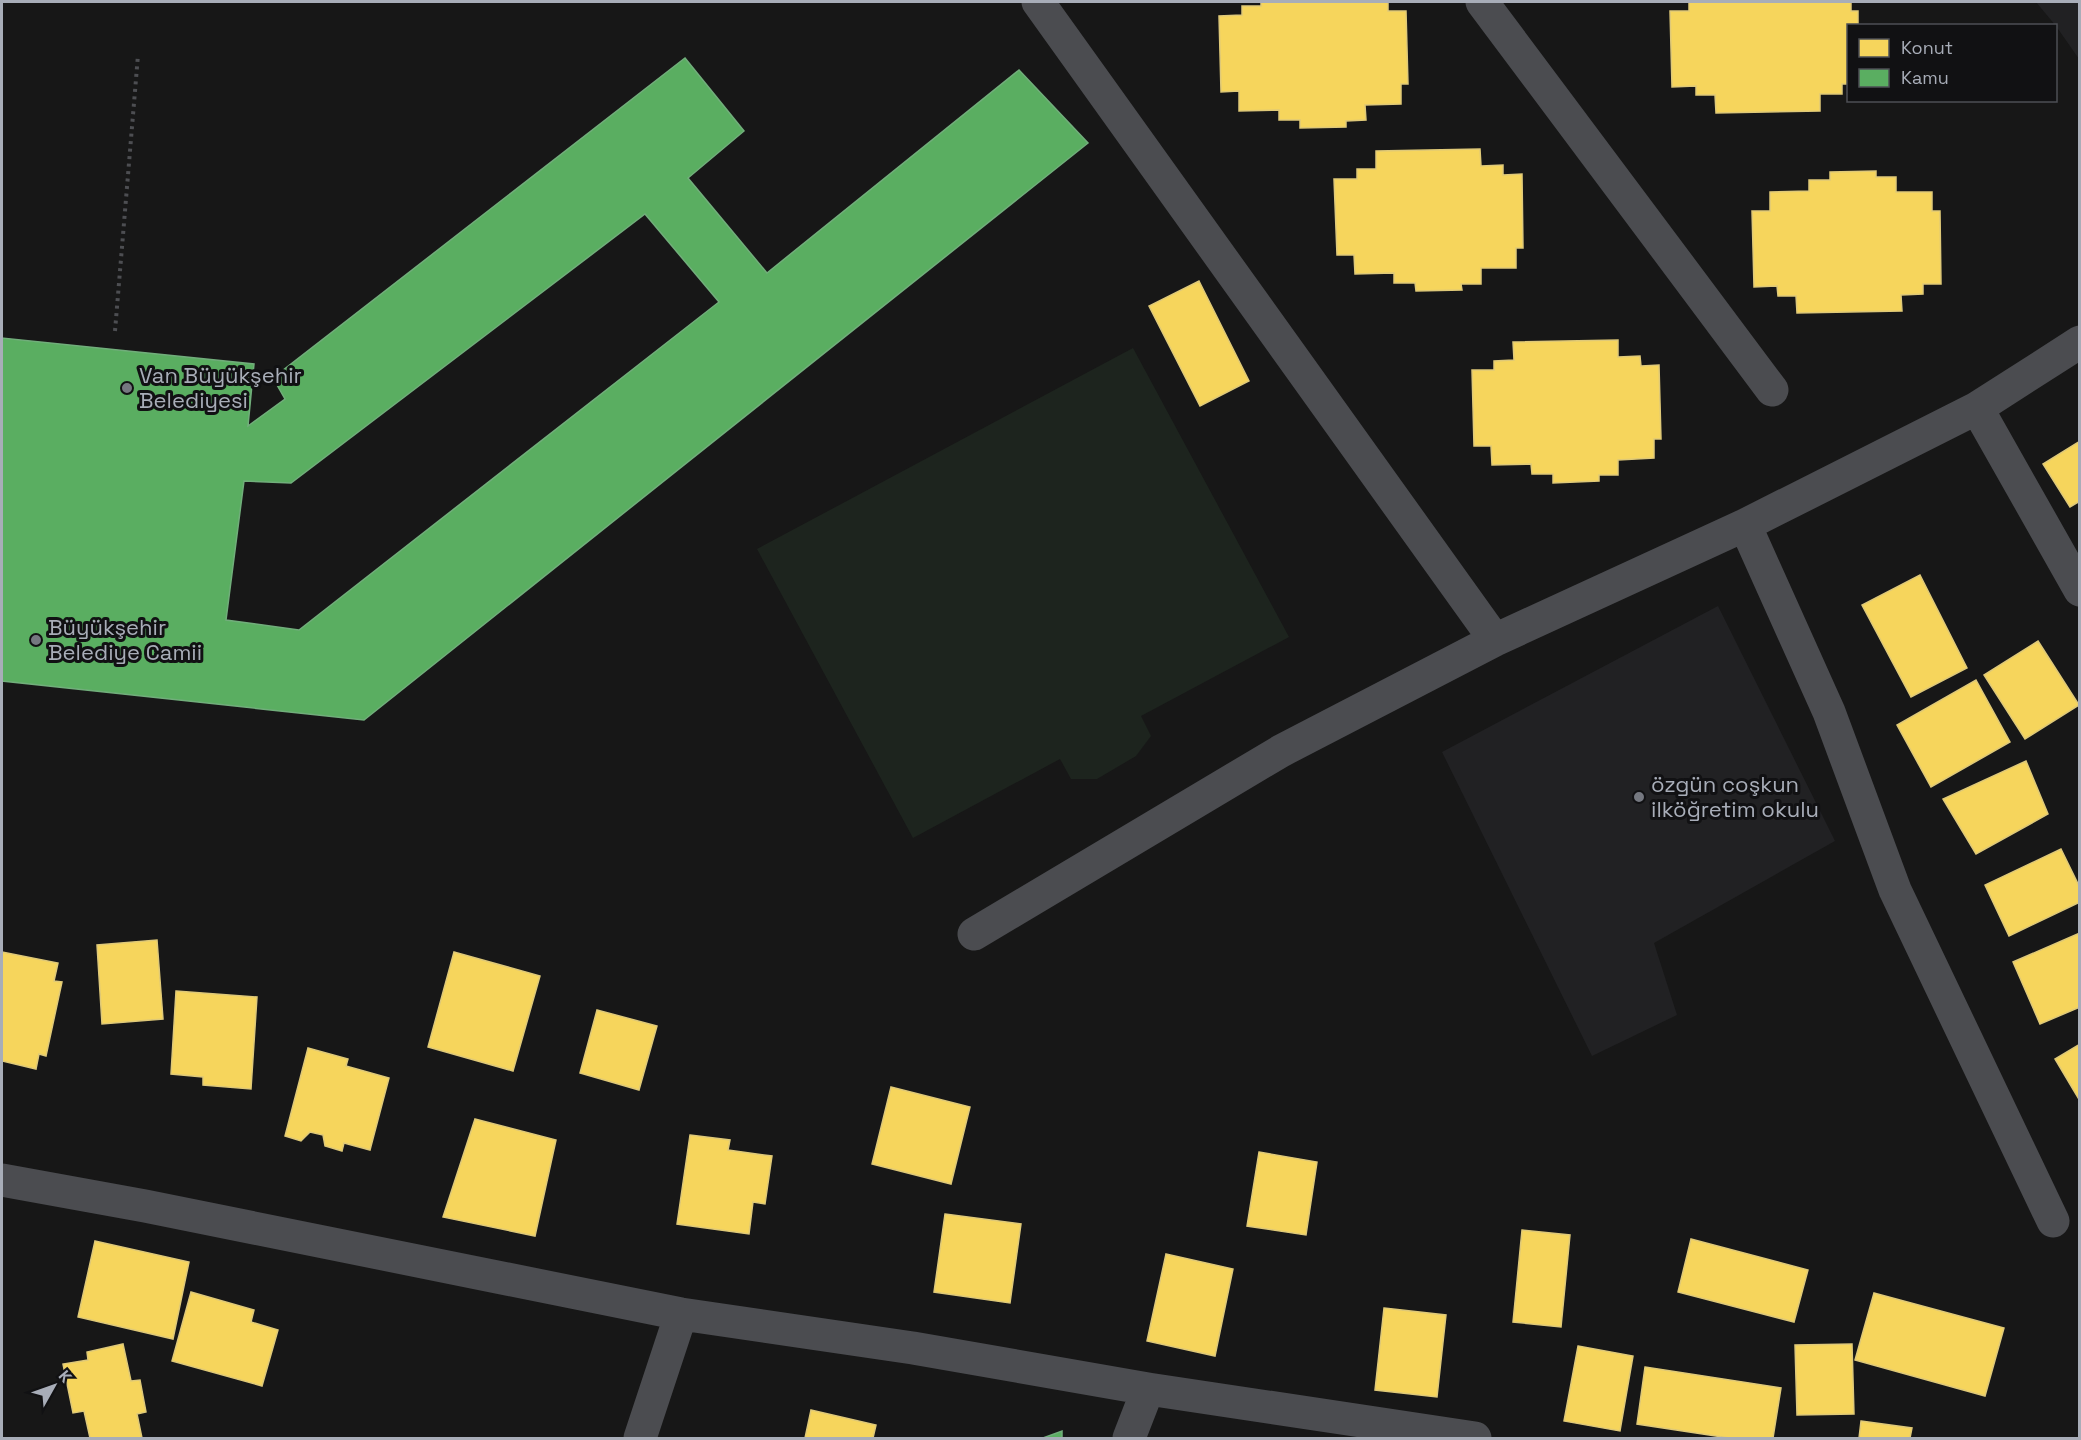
<svg xmlns="http://www.w3.org/2000/svg" width="2081" height="1440" viewBox="0 0 2081 1440" font-family="'Space Grotesk',sans-serif">
  <rect width="100%" height="100%" fill="#171717"/>
  <path fill="#212123" d="M2036,2H2079V59L2056,26Z
    M1718,606L1835,841L1654,943L1677,1015L1592,1056L1442,752Z"/>
  <path fill="#1d241e" d="M1133,348L1289,637L1141,716L1151,736L1136,756L1097,779H1071L1060,759L913,838L757,549Z"/>
  <path fill="#f6d55c" stroke="#dfc978" stroke-width="1.5" d="M1261,2H1388V11H1406L1408,84H1401V104L1365,105L1366,120L1346,121V127L1300,128V120H1279V110L1239,111V91L1221,92L1219,16L1242,15V6H1261Z
    M1689,2H1851V11H1858V26H1848V84H1842V94H1820V111L1716,113L1715,95H1696V86L1672,87L1670,11H1689Z
    M1480,149L1481,166L1503,165V175L1522,174L1523,248H1516V268H1481V284H1461L1462,290L1416,291L1415,283H1394V273L1355,274L1354,255H1337L1334,179H1357V169H1376V151Z
    M1876,171V177H1896V192H1932V211H1940L1941,284H1923V294L1901,295L1902,311L1797,313L1796,296H1778L1777,286L1754,287L1752,211H1770V192L1809,191V180H1830V172Z
    M1199,281L1249,381L1200,406L1149,306Z
    M1618,340V357L1640,356L1641,366L1659,365L1661,439H1654V458L1618,460V475H1599V481L1553,483V474H1532L1531,464L1492,465L1491,446H1474L1472,370H1494V361L1514,360L1513,342Z
    M2080,441V501L2070,507L2043,464Z
    M1920,575L1967,668L1911,697L1862,605Z
    M2038,641L2079,705L2025,739L1984,675Z
    M1976,680L2010,742L1931,787L1897,725Z
    M2026,761L2048,814L1976,854L1943,799Z
    M2061,849L2080,888V902L2009,936L1985,885Z
    M2080,933V1007L2040,1024L2013,962Z
    M157,940L163,1019L102,1024L97,945Z
    M2,952L58,963L54,981L62,982L46,1056L39,1054L36,1069L2,1061Z
    M454,952L540,976L513,1071L428,1047Z
    M176,991L257,997L251,1089L203,1085V1077L171,1074Z
    M597,1010L657,1026L639,1090L580,1073Z
    M2080,1044V1101L2055,1059Z
    M308,1048L348,1059L346,1066L389,1078L370,1150L344,1143L342,1151L325,1146L323,1135L310,1132L301,1141L285,1136Z
    M891,1087L970,1107L951,1184L872,1164Z
    M475,1119L556,1140L535,1236L443,1217Z
    M690,1135L730,1140L728,1150L772,1156L765,1204L753,1202L749,1234L677,1224Z
    M1259,1152L1317,1162L1306,1235L1247,1226Z
    M945,1214L1021,1224L1010,1303L934,1292Z
    M1522,1230L1570,1235L1561,1327L1513,1322Z
    M1691,1239L1808,1270L1794,1322L1678,1292Z
    M95,1241L189,1262L173,1339L78,1317Z
    M1166,1254L1233,1269L1215,1356L1147,1341Z
    M191,1292L254,1310L251,1322L278,1330L262,1386L172,1361Z
    M1874,1293L2004,1328L1985,1396L1855,1360Z
    M1384,1308L1446,1315L1437,1397L1375,1390Z
    M123,1344L131,1381L140,1380L146,1412L137,1414L142,1438H90L84,1411L73,1413L63,1364L88,1360L87,1352Z
    M1852,1344L1854,1414L1797,1415L1795,1345Z
    M1578,1346L1633,1356L1620,1431L1564,1421Z
    M1645,1367L1781,1388L1773,1438H1729L1637,1424Z
    M811,1410L876,1425L873,1438H805Z
    M1861,1421L1912,1428L1910,1438H1859Z"/>
  <path fill="#5aae61" stroke="#71ae7b" stroke-width="1.5" fill-rule="evenodd" d="M685,58L744,131L688,178L767,273L1019,70L1088,143L364,720L2,681V338L254,364L248,426L285,399L273,378ZM645,214L719,302L299,630L226,620L244,481L291,483Z
    M1062,1431V1438H1043Z"/>
  <g fill="none" stroke-linecap="round" stroke-linejoin="round">
    <path stroke="#4d4e52" stroke-width="4" stroke-dasharray="3 4.5" stroke-linecap="butt" d="M115,331L138,55"/>
    <path stroke="#4b4c50" stroke-width="33" d="M1038,2L1495,640
      M1482,2L1772,390
      M1977,408L2080,590
      M1745,525L1829,712L1895,890L2053,1221
      M974,934L1281,751L1495,640L1745,525L1977,408L2080,342
      M2,1180L145,1206L681,1314L913,1348L1148,1389L1475,1438
      M640,1438L681,1314
      M1129,1438L1148,1389"/>
  </g>
  <g fill="#757880" stroke="#111113" stroke-width="2">
    <circle cx="127" cy="388" r="6"/>
    <circle cx="36" cy="640" r="6"/>
    <circle cx="1639" cy="797" r="6"/>
  </g>
  <g text-anchor="middle" stroke-width="6" stroke-linejoin="round" paint-order="stroke">
    <g font-size="22" fill="#a8adb8" stroke="#111113" text-anchor="start">
      <text x="139" y="383">Van Büyükşehir<tspan x="139" dy="25">Belediyesi</tspan></text>
      <text x="48" y="635">Büyükşehir<tspan x="48" dy="25">Belediye Camii</tspan></text>
      <text x="1651" y="792">özgün coşkun<tspan x="1651" dy="25">ilköğretim okulu</tspan></text>
    </g>
  </g>
  <rect width="2081" height="1440" fill="none" stroke="#a8adb8" stroke-width="6"/>
  <rect x="1847" y="24" width="210" height="78" fill="#111113" stroke="#4d4f55" stroke-width="1.5"/>
  <rect x="1859" y="39" width="30" height="18" fill="#f6d55c" stroke="#4d4f55" stroke-width="1.5"/>
  <text x="1901" y="54" font-size="18" fill="#a8adb8">Konut</text>
  <rect x="1859" y="69" width="30" height="18" fill="#5aae61" stroke="#4d4f55" stroke-width="1.5"/>
  <text x="1901" y="84" font-size="18" fill="#a8adb8">Kamu</text>
  <g transform="translate(54 1386) rotate(50)" stroke="#111113" stroke-width="4.5" paint-order="stroke">
  <path d="M0-4.5L10 22L0 15L-10 22Z" fill="#a8adb8"/>
  <text y="-9" font-size="16" font-weight="bold" text-anchor="middle" fill="#a8adb8">K</text>
  </g>
</svg>
